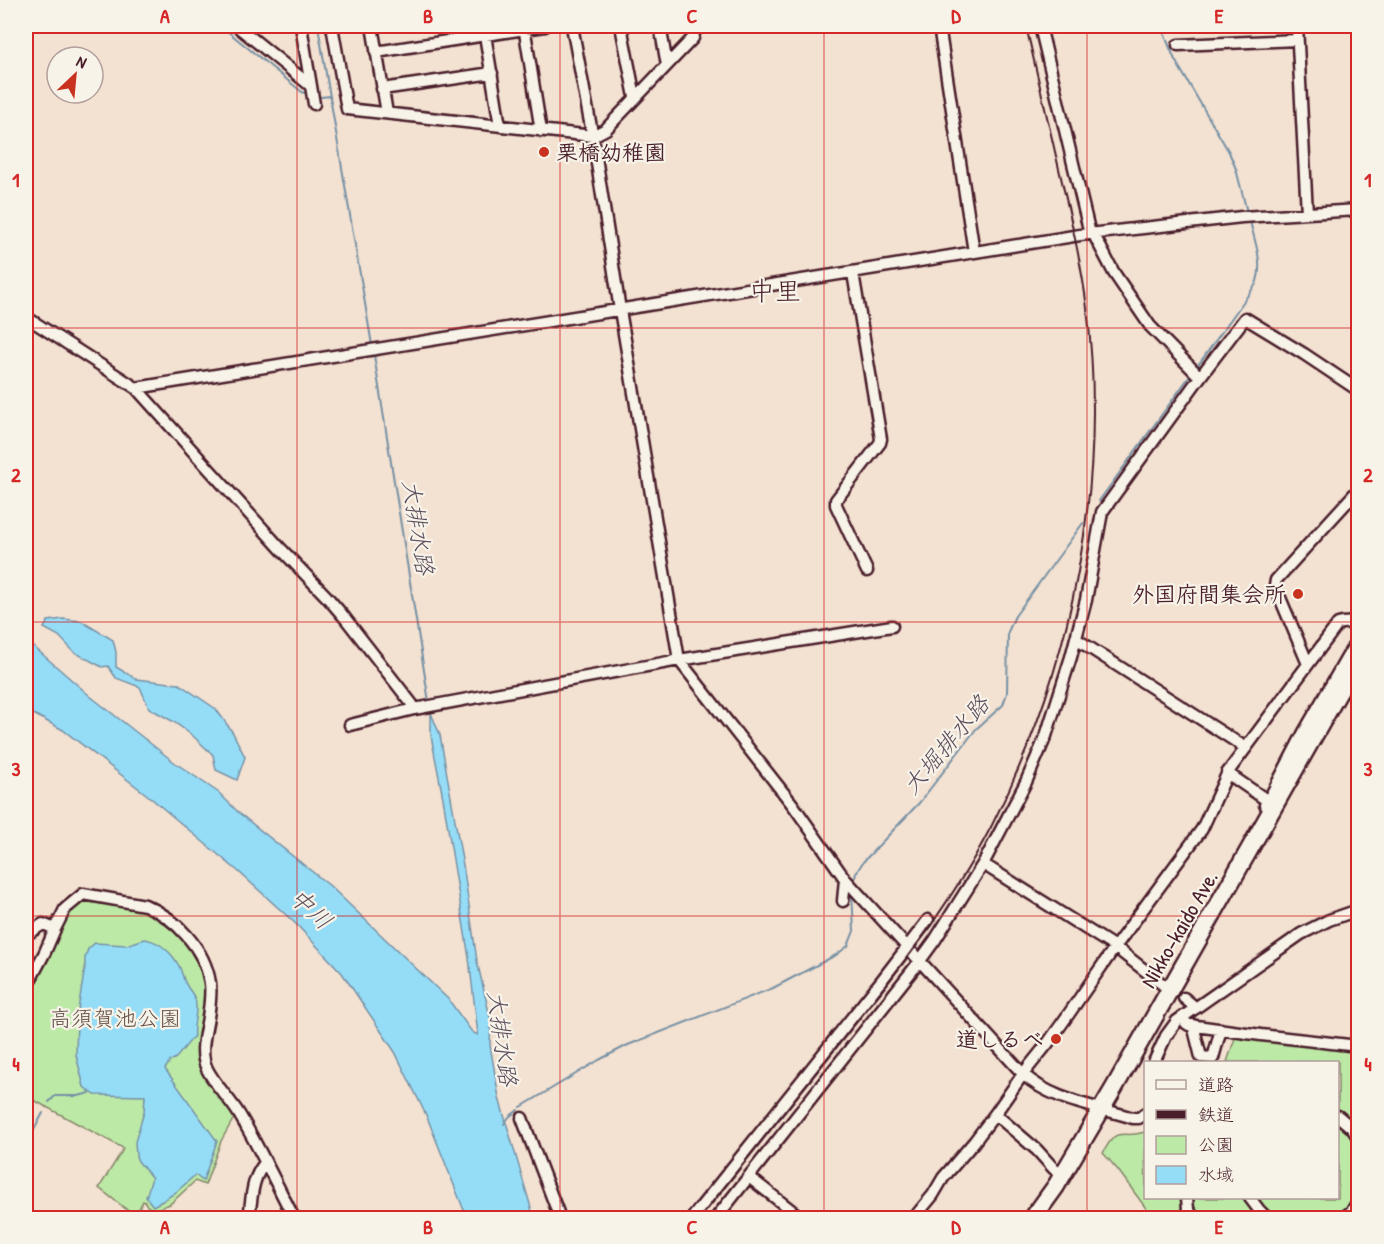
<svg xmlns="http://www.w3.org/2000/svg" width="1384" height="1244" viewBox="0 0 1384 1244" font-family="'Patrick Hand','Klee One',sans-serif">
  <rect width="100%" height="100%" fill="#f3e1d1"/>
  <filter id="ink" filterUnits="userSpaceOnUse"><feTurbulence type="fractalNoise" baseFrequency=".0167" numOctaves="2"/><feDisplacementMap in="SourceGraphic" scale="12" xChannelSelector="R" yChannelSelector="G"/><feConvolveMatrix kernelMatrix="1 2 1 2 8 2 1 2 1" color-interpolation-filters="sRGB"/></filter>
  <g filter="url(#ink)">
    <path fill="#bce9a6" stroke="#838468" stroke-width="1.5" d="M84,899L142,907L165,919L194,950L207,983L201,1048L235,1116L221,1141L205,1185L195,1181L170,1204L154,1210L147,1206L145,1202L143,1201L135,1216L99,1188L122,1151L123,1148L26,1096V995L50,951L66,915Z
      M1236,1035L1341,1047L1357,1054L1350,1085L1358,1105V1218H1153L1118,1170L1103,1153C1119,1123 1120,1140 1145,1132L1146,1198H1338V1062H1227Z"/>
    <path fill="#95ddf7" stroke="#7791a5" stroke-width="1.5" d="M63,619L81,621L113,640L116,652V667L136,679L179,684L216,709L233,733L245,757L237,780L216,770L213,755L193,736L174,722L149,708L140,687L116,678L108,666L102,667L74,652L59,636L44,628L48,621Z
      M26,640L90,696L174,762L219,793L239,813L330,886L448,999L472,1032L478,1035L469,958L443,798L431,736V713L440,735L464,871L477,961L491,1021L490,1045L499,1098L534,1218H467L427,1117L395,1052L342,973L297,925L239,872L146,794L63,730L26,710Z
      M145,939C161,942 173,954 180,968C182,973 183,978 185,982C187,988 193,993 195,999C199,1010 192,1025 194,1036L176,1058L170,1061L165,1069L217,1141L203,1181L195,1175C180,1189 172,1197 153,1206L146,1197L152,1178L138,1161L136,1156L135,1142L144,1112L145,1096L95,1095L84,1087L76,1055L77,1016L85,967V958L88,949L95,943L126,945Z"/>
    <g fill="none" stroke-linecap="round" stroke-linejoin="round">
      <path stroke="#7791a5" stroke-width="2" d="M221,26L302,92L307,94
        M318,26L372,345
        M1161,26L1175,60L1229,152L1236,169L1247,212
        M321,97L330,96
        M374,355L429,702
        M1196,368L1256,284C1264,263 1255,243 1250,221
        M1099,501L1192,373
        M854,883L856,873L863,862L920,802L976,729L1003,705L1007,693L1008,632L1015,616L1083,523
        M49,1102L55,1096H78L90,1093
        M521,1107L599,1060L628,1045L773,988L836,955L848,946L854,931L852,893
        M504,1124L509,1117L518,1110
        M26,1145L43,1113"/>
      <g stroke="#4a1f2b" stroke-width="15">
        <path id="minor" d="M237,26L311,86
          M301,26L314,104
          M332,26L347,109L593,136L606,129L693,38L696,26
          M372,26L387,113
          M524,26L541,131
          M572,26L593,138L620,310L679,660L793,805L845,879L1023,1074C1052,1101 1096,1106 1133,1118H1139L1146,1113
          M621,26L635,97
          M660,26L667,65
          M939,26L974,252
          M1040,26L1090,234
          M1297,26L1307,213
          M485,35L500,126
          M1178,45L1297,40
          M376,52L545,26
          M382,89L492,73
          M1093,233L1114,273L1150,326L1200,377
          M853,273L881,439L880,443L836,500V505L867,571
          M26,317L136,388L281,549L327,597L345,618L412,704L414,709
          M136,388L1080,235L1242,217L1358,210
          M1076,639L1246,748
          M1308,664L1275,586L1276,580L1358,490
          M350,725L414,709L679,660L892,626
          M1227,773L1268,801L1265,805
          M1268,801L1304,732L1358,638
          M983,864L1115,947L1166,987
          M843,901L845,879
          M26,935L43,924L55,929L65,909L83,894L145,905C176,918 205,949 210,983C211,991 210,1002 209,1010C207,1030 198,1050 207,1069C215,1085 229,1098 239,1114C259,1147 276,1183 294,1218
          M26,988L45,952L55,929
          M1184,998L1196,1008
          M1183,1017L1186,1023L1189,1025L1261,1035L1358,1046
          M1193,1025L1201,1057L1213,1058L1221,1029
          M1154,1062L1166,1036L1177,1021L1301,934L1329,920L1358,910
          M995,1114L1037,1150L1054,1169
          M1338,1116L1352,1128L1358,1137
          M522,1118L560,1218
          M749,1177L801,1218
          M1187,1198L1188,1209L1194,1218
          M1250,1198L1259,1210L1267,1218
          M249,1218C252,1198 251,1179 265,1163
          M692,1218L882,980L928,920
          M716,1218L919,962L935,940L983,864L1026,782L1046,736L1071,657L1086,600L1102,512L1200,377L1245,318L1304,354L1358,390
          M914,1218L933,1195L943,1178L974,1142L995,1114L1023,1074L1048,1043L1068,1015L1115,947L1202,829L1228,772L1338,624L1342,623L1358,622
          M1343,1218L1352,1211L1358,1201"/>
      </g>
      <g stroke="#4a1f2b" stroke-width="21">
        <path id="highway" d="M1033,1218L1056,1186L1114,1088L1358,658"/>
      </g>
      <use href="#minor" stroke="#f7f3e8" stroke-width="10"/>
      <use href="#highway" stroke="#f7f3e8" stroke-width="16"/>
      <path stroke="#4a1f2b" stroke-width="2" d="M700,1218L911,953C941,912 969,870 992,825C1073,666 1108,485 1087,308C1081,261 1070,215 1059,169C1048,121 1037,73 1026,26"/>
    </g>
  </g>
  <path fill="none" stroke="#d62828" stroke-width="1.5" stroke-opacity="0.55" d="M297,26V1218M560,26V1218M824,26V1218M1087,26V1218M26,328H1358M26,622H1358M26,916H1358"/>
  <g fill="#c8321e" stroke="#f7f3e8" stroke-width="2">
    <circle cx="544" cy="152" r="6"/>
    <circle cx="1298" cy="594" r="6"/>
    <circle cx="1056" cy="1039" r="6"/>
  </g>
  <g text-anchor="middle" stroke-width="4.5" stroke-linejoin="round" paint-order="stroke">
    <g font-size="22" font-weight="bold" fill="#4a1f2b" stroke="#f7f3e8" text-anchor="end">
      <text x="556" y="160" text-anchor="start">栗橋幼稚園</text>
      <text x="1286" y="602">外国府間集会所</text>
      <text x="1044" y="1047">道しるべ</text>
    </g>
    <g font-size="22" fill="#4a1f2b" stroke="#f7f3e8">
      <text transform="translate(1179 929) rotate(-60)" y="8">Nikko-kaido Ave.</text>
    </g>
    <g font-size="22" fill="#66524a" stroke="#f7f3e8">
      <text x="115" y="1026">高須賀池公園</text>
    </g>
    <g font-size="24" font-style="italic" fill="#5d4e5e" stroke="#f7f3e8">
      <text transform="translate(418 527) rotate(81)" y="8">大排水路</text>
      <text transform="translate(946 745) rotate(-50)" y="8">大堀排水路</text>
      <text transform="translate(311 909) rotate(43)" y="8">中川</text>
      <text transform="translate(502 1038) rotate(82)" y="8">大排水路</text>
    </g>
    <g font-size="26" fill="#4a1f2b" stroke="#f7f3e8">
      <text x="775" y="300">中里</text>
    </g>
  </g>
  <rect width="1384" height="1244" fill="none" stroke="#f7f3e8" stroke-width="66"/>
  <rect x="1144" y="1061" width="195" height="138" fill="#f7f3e8" stroke="#b29e9c" stroke-width="1.5"/>
  <rect x="1156" y="1080" width="30" height="9" fill="#f7f3e8" stroke="#b29e9c" stroke-width="1.5"/>
  <text x="1198" y="1091" font-size="18" fill="#4a1f2b">道路</text>
  <rect x="1156" y="1110" width="30" height="9" fill="#4a1f2b" stroke="#b29e9c" stroke-width="1.5"/>
  <text x="1198" y="1121" font-size="18" fill="#4a1f2b">鉄道</text>
  <rect x="1156" y="1136" width="30" height="18" fill="#bce9a6" stroke="#b29e9c" stroke-width="1.5"/>
  <text x="1198" y="1151" font-size="18" fill="#4a1f2b">公園</text>
  <rect x="1156" y="1166" width="30" height="18" fill="#95ddf7" stroke="#b29e9c" stroke-width="1.5"/>
  <text x="1198" y="1181" font-size="18" fill="#4a1f2b">水域</text>
  <g transform="translate(75 75) rotate(26)"><circle r="28" fill="#f7f3e8" stroke="#b29e9c" stroke-width="1.5"/>
  <path d="M0-4.5L10 22L0 15L-10 22Z" fill="#c8321e"/>
  <text y="-9" font-size="16" font-weight="bold" text-anchor="middle" fill="#4a1f2b">N</text>
  </g>
  <rect x="33" y="33" width="1318" height="1178" fill="none" stroke="#d62828" stroke-width="2"/>
  <g font-size="20" text-anchor="middle" font-weight="bold" fill="#d62828">
    <text x="165" y="23">A</text>
    <text x="428" y="23">B</text>
    <text x="692" y="23">C</text>
    <text x="956" y="23">D</text>
    <text x="1219" y="23">E</text>
    <text x="16" y="187">1</text>
    <text x="1368" y="187">1</text>
    <text x="16" y="482">2</text>
    <text x="1368" y="482">2</text>
    <text x="16" y="776">3</text>
    <text x="1368" y="776">3</text>
    <text x="16" y="1071">4</text>
    <text x="1368" y="1071">4</text>
    <text x="165" y="1234">A</text>
    <text x="428" y="1234">B</text>
    <text x="692" y="1234">C</text>
    <text x="956" y="1234">D</text>
    <text x="1219" y="1234">E</text>
  </g>
</svg>
